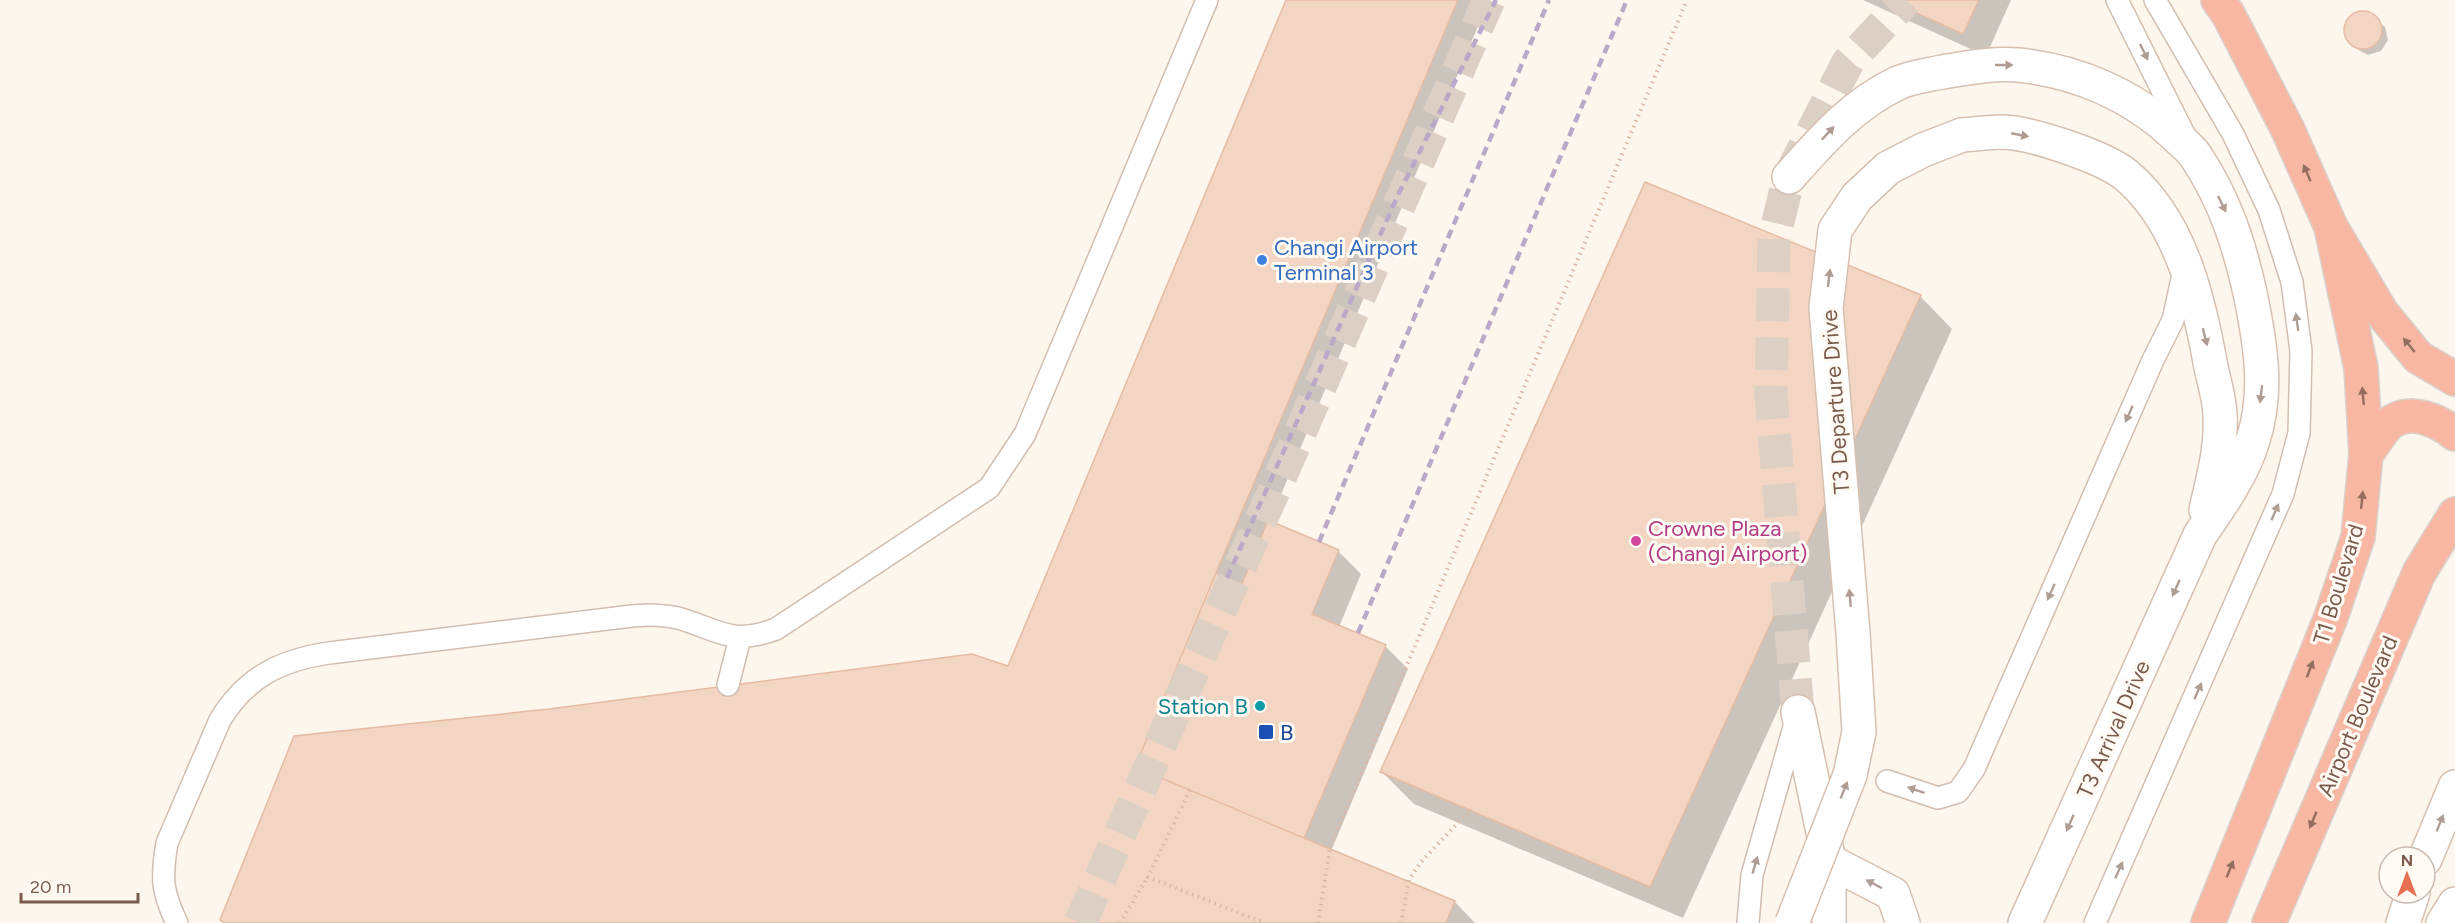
<svg xmlns="http://www.w3.org/2000/svg" width="2455" height="923" viewBox="0 0 2455 923" font-family="Figtree,sans-serif">
  <rect width="100%" height="100%" fill="#fdf6ec"/>
  <path fill="#0003" d="M1288,0H1489L1269,523L1338,551L1361,574L1339,627L1385,646L1408,669L1331,851L1455,902L1475,923H225L222,920L1008,668Z
    M1863,0H2011L1986,56Z
    M2366,13L2385,27L2388,40L2381,51L2368,55L2355,48L2346,35V28L2352,16Z
    M1920,296L1952,329L1683,918L1414,804L1381,771Z"/>
  <path fill="#f3d5c3" stroke="#e6bba3" stroke-width="1.5" d="M1286,0H1458L1216,573L1242,584L1268,520L1339,550L1312,614L1386,645L1304,838L1455,901L1446,923H225L220,920L294,736L549,709L972,654L1008,666Z
    M1888,0H1979L1963,34Z
    M2344 30a19 19 0 1 1 38 0a19 19 0 1 1-38 0Z
    M1645,182L1921,295L1650,887L1380,772Z
    M1268,520L1339,550L1312,614L1386,645L1304,838L1135,767L1216,573L1242,584Z"/>
  <g fill="none" stroke-linecap="round" stroke-linejoin="round">
    <path stroke="#dcd0c4" stroke-width="33" stroke-dasharray="33 16" stroke-linecap="butt" d="M1798,712L1771,395L1774,238L1789,177L1848,62L1906,0
      M1080,923L1295,444L1489,0"/>
    <g stroke="#d1beb0" stroke-width="24">
      <path id="lane" d="M2117,0L2185,136
        M728,685L740,638
        M1887,781L1938,798L1958,792L1974,769L2153,360L2173,320L2184,270
        M177,923C162,892 161,878 167,843L220,720C246,677 281,660 329,653L632,616C648,615 662,614 678,618C719,630 731,646 776,629L989,488L1025,434L1207,0
        M1748,923L1752,875L1796,720
        M2095,923L2283,494L2299,433L2301,351L2292,282L2269,210L2233,134L2155,0"/>
    </g>
    <g stroke="#d6c0b0" stroke-width="36">
      <path id="secondary" d="M1962,135C1976,134 1990,132 2003,132C2032,133 2104,157 2126,175C2181,221 2199,300 2211,367C2214,382 2220,400 2220,416C2222,448 2213,478 2206,510
        M1789,177C1821,141 1853,104 1898,83C1911,77 1928,75 1942,72C1967,68 1992,63 2018,65C2077,71 2133,95 2176,136C2182,142 2190,148 2195,155C2224,198 2239,243 2250,293C2260,341 2269,391 2253,440C2243,474 2220,506 2200,535L2025,923
        M1798,712L1829,861V923
        M2425,859L2455,787
        M1829,861L1893,894L1903,923
        M2403,923L2413,893
        M2443,923L2455,904"/>
    </g>
    <g stroke="#dad1cd" stroke-width="36">
      <path id="highway" d="M2218,0L2228,14L2288,130L2331,227L2382,313L2418,357L2455,379
        M2366,454C2373,446 2385,425 2393,421C2413,409 2439,421 2455,434
        M2208,923L2331,617L2358,537L2366,454L2361,368L2331,227
        M2269,923L2419,573L2455,514"/>
    </g>
    <path stroke="#d9b8a5" stroke-width="4" stroke-dasharray="1.5 4.5" stroke-linecap="butt" d="M1190,790L1148,877L1265,923
      M1120,923L1148,877
      M1318,923L1330,848L1687,0
      M1401,923L1409,880L1421,862L1471,809"/>
    <use href="#lane" stroke="#fff" stroke-width="21"/>
    <use href="#secondary" stroke="#fff" stroke-width="33"/>
    <use href="#highway" stroke="#f7b7a3" stroke-width="33"/>
    <path stroke="#b9a8c9" stroke-width="4.5" stroke-dasharray="9 6" stroke-linecap="butt" d="M1319,542L1549,0
      M1227,578L1398,195L1496,0
      M1358,633L1627,0"/>
    <g stroke="#d6c0b0" stroke-width="36" stroke-linecap="butt">
      <path id="secondary-bridge" d="M1792,923L1850,775L1859,732L1853,633L1826,308L1835,230L1857,197L1888,168L1923,150L1962,135"/>
    </g>
    <use href="#secondary-bridge" stroke="#fff" stroke-width="33"/>
  </g>
  <defs><path id="oneway-solid" d="M-6-.8H1V-3.2L6.5 0L1 3.2V.8H-6Z" transform="scale(1.5)"/></defs>
  <g fill="#af9d94">
    <use href="#oneway-solid" transform="translate(2144 52) rotate(64)"/>
    <use href="#oneway-solid" transform="translate(2004 65)"/>
    <use href="#oneway-solid" transform="translate(1828 133) rotate(-47)"/>
    <use href="#oneway-solid" transform="translate(2020 135) rotate(11)"/>
    <use href="#oneway-solid" transform="translate(2222 204) rotate(64)"/>
    <use href="#oneway-solid" transform="translate(1829 278) rotate(-83)"/>
    <use href="#oneway-solid" transform="translate(2297 322) rotate(-98)"/>
    <use href="#oneway-solid" transform="translate(2205 337) rotate(76)"/>
    <use href="#oneway-solid" transform="translate(2261 394) rotate(97)"/>
    <use href="#oneway-solid" transform="translate(2129 414) rotate(114)"/>
    <use href="#oneway-solid" transform="translate(2275 512) rotate(-67)"/>
    <use href="#oneway-solid" transform="translate(2176 588) rotate(114)"/>
    <use href="#oneway-solid" transform="translate(2051 592) rotate(114)"/>
    <use href="#oneway-solid" transform="translate(1850 598) rotate(-95)"/>
    <use href="#oneway-solid" transform="translate(2198 691) rotate(-66)"/>
    <use href="#oneway-solid" transform="translate(1844 790) rotate(-68)"/>
    <use href="#oneway-solid" transform="translate(1916 790) rotate(-161)"/>
    <use href="#oneway-solid" transform="translate(2070 823) rotate(114)"/>
    <use href="#oneway-solid" transform="translate(2440 823) rotate(-68)"/>
    <use href="#oneway-solid" transform="translate(1755 865) rotate(-74)"/>
    <use href="#oneway-solid" transform="translate(2119 870) rotate(-66)"/>
    <use href="#oneway-solid" transform="translate(1874 884) rotate(-152)"/>
  </g>
  <g fill="#936e5e">
    <use href="#oneway-solid" transform="translate(2307 173) rotate(-113)"/>
    <use href="#oneway-solid" transform="translate(2409 345) rotate(-129)"/>
    <use href="#oneway-solid" transform="translate(2363 396) rotate(-95)"/>
    <use href="#oneway-solid" transform="translate(2362 500) rotate(-84)"/>
    <use href="#oneway-solid" transform="translate(2310 669) rotate(-69)"/>
    <use href="#oneway-solid" transform="translate(2313 820) rotate(113)"/>
    <use href="#oneway-solid" transform="translate(2230 869) rotate(-68)"/>
  </g>
  <circle fill="#3f7fe0" stroke="#fffaf3" stroke-width="2" cx="1262" cy="260" r="6"/>
  <circle fill="#d1479c" stroke="#fffaf3" stroke-width="2" cx="1636" cy="541" r="6"/>
  <circle fill="#0f9aa8" stroke="#fffaf3" stroke-width="2" cx="1260" cy="706" r="6"/>
  <rect fill="#1a4fb4" stroke="#fffaf3" stroke-width="2" x="1258" y="724" width="16" height="16" rx="3"/>
  <g text-anchor="middle" stroke-width="6" stroke-linejoin="round" paint-order="stroke">
    <g font-size="22" fill="#366cbe" stroke="#fffaf3" text-anchor="start">
      <text x="1274" y="255">Changi Airport<tspan x="1274" dy="25">Terminal 3</tspan></text>
    </g>
    <g font-size="22" fill="#7a5c4d" stroke="#fffaf3">
      <text transform="translate(1835 402) rotate(-94)" y="8">T3 Departure Drive</text>
      <text transform="translate(2338 584) rotate(-73)" y="8">T1 Boulevard</text>
      <text transform="translate(2357 716) rotate(-67)" y="8">Airport Boulevard</text>
      <text transform="translate(2113 729) rotate(-66)" y="8">T3 Arrival Drive</text>
    </g>
    <g font-size="22" fill="#b23c85" stroke="#fffaf3" text-anchor="start">
      <text x="1648" y="536">Crowne Plaza<tspan x="1648" dy="25">(Changi Airport)</tspan></text>
    </g>
    <g font-size="22" fill="#0d838f" stroke="#fffaf3" text-anchor="end">
      <text x="1248" y="714">Station B</text>
    </g>
    <g font-size="22" fill="#164399" stroke="#fffaf3" text-anchor="start">
      <text x="1280" y="740">B</text>
    </g>
  </g>
  <g transform="translate(2407 875)"><circle r="28" fill="#fffaf3" stroke="#cabbb1" stroke-width="1.5"/>
  <path d="M0-4.5L10 22L0 15L-10 22Z" fill="#e76f51"/>
  <text y="-9" font-size="16" font-weight="bold" text-anchor="middle" fill="#7a5c4d">N</text>
  </g>
  <path d="M21 893v9h117v-9" fill="none" stroke="#7a5c4d" stroke-width="3"/>
  <text x="30" y="893" font-size="18" fill="#7a5c4d" stroke="#fffaf3" stroke-width="4.5" paint-order="stroke">20 m</text>
</svg>
